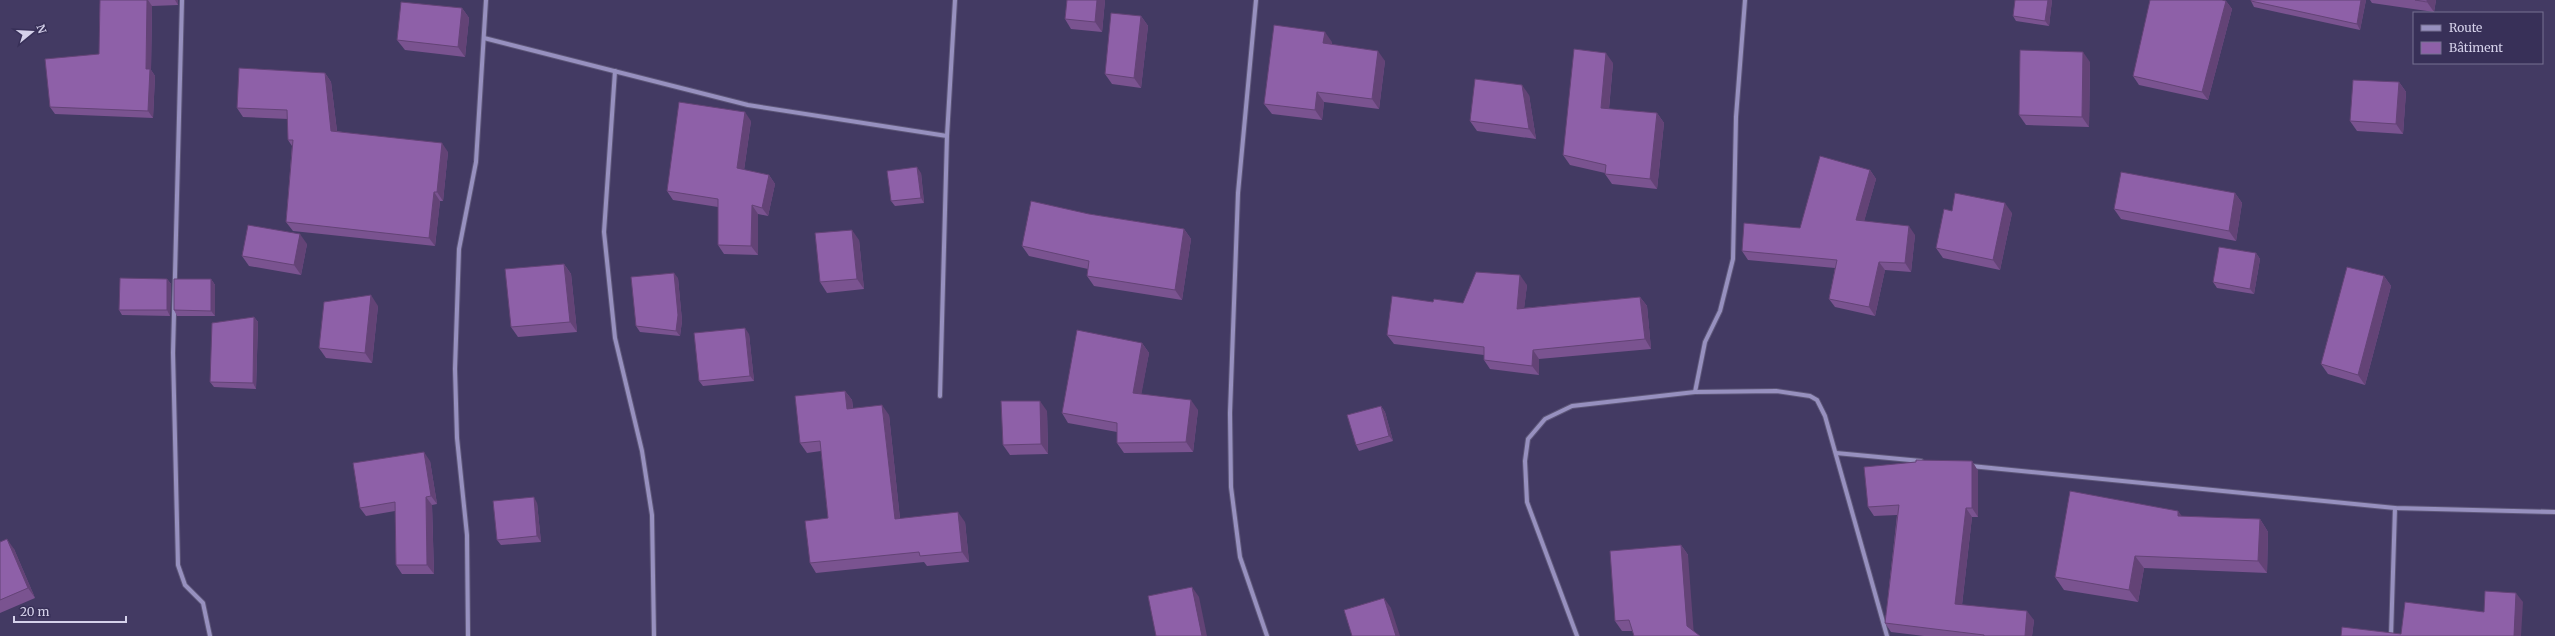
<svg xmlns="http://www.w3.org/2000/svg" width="2555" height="636" font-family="Merriweather,serif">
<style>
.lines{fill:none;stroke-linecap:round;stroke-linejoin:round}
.street-casing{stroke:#5d5678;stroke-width:6}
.street{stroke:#9790bf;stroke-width:4}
.wall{fill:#7a5390}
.shaded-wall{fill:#634376}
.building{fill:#8e60a8;stroke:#634376}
</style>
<rect width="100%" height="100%" fill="#433a63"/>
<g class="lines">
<g class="street-casing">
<g id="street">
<polyline points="182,0 173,353 178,565 185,585 203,603 210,636"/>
<polyline points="1256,0 1238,193 1230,413 1231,487 1240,557 1267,636"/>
<polyline points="484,38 748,105 947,136"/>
<polyline points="615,71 604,232 615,338 642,451 652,515 654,636"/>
<polyline points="1695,392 1705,342 1720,311 1733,259 1736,117 1745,0"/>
<polyline points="940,396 947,136 955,0"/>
<polyline points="1836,453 1921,461"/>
<polyline points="1971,466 2395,508 2555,512"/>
<polyline points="468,636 467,535 457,438 455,369 459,249 476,162 486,0"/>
<polyline points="1577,636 1527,502 1525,461 1528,439 1545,419 1572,406 1695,392 1776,391 1810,396 1817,400 1825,416 1887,636"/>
<polyline points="2391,636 2395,508"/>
</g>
</g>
<use href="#street" class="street"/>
</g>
<g class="wall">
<polygon points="100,0 178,0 178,5 152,6 151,70 155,76 153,118 55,114 50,107 99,54"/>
<polygon points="1067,0 1105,0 1102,32 1071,29 1065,19"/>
<polygon points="2052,0 2049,26 2016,21 2013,16"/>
<polygon points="2366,0 2360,30 2254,7 2251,1"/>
<polygon points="2370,0 2436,0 2434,12 2372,3"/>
<polygon points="2226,1 2232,9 2208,100 2139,85 2133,76"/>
<polygon points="462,8 469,18 465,57 405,50 397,40"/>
<polygon points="1141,16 1148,26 1141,88 1112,84 1105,74"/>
<polygon points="1332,42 1332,44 1385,61 1379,109 1324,102 1322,120 1272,114 1264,104"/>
<polygon points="2090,62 2089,127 2026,125 2019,115"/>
<polygon points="1613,63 1609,109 1657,113 1664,123 1657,189 1612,184 1605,174 1605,173 1570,165 1563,155"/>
<polygon points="325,73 331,82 337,131 448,152 443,201 440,201 435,246 293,231 286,222 292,146 288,140 288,119 243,117 237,108"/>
<polygon points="2399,82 2406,92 2403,134 2357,131 2350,121"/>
<polygon points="1529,95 1536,139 1477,131 1470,121"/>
<polygon points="751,121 744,170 769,175 775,184 768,216 758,214 758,255 724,254 718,245 718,207 673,200 667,191"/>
<polygon points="1870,170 1876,179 1864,221 1915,235 1911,272 1885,270 1875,316 1835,307 1829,299 1835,268 1748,260 1742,251 1800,228"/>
<polygon points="921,173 924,203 895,206 891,201"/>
<polygon points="2235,193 2242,203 2236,241 2121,219 2114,209"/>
<polygon points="1952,211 2012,213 2000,270 1943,258 1936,248"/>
<polygon points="1089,214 1184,229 1191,239 1182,300 1094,286 1087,276 1088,269 1029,256 1022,246"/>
<polygon points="859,240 864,289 827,293 820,282"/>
<polygon points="307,244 301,275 249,266 242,256"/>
<polygon points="2256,253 2260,259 2254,294 2217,288 2213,282"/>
<polygon points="564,264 571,274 577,332 518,337 511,327"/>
<polygon points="2384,276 2391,286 2365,385 2328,374 2321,364"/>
<polygon points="678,278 682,321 680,336 640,332 636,326"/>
<polygon points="167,279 171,284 170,316 122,315 119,310"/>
<polygon points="211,279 215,285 215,316 177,316 174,310"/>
<polygon points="1527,285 1524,308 1640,297 1647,306 1651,349 1539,359 1539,375 1490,369 1484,360 1484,355 1394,344 1387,335 1433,302 1463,303"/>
<polygon points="378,306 372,363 326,358 319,348"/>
<polygon points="254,317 258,322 256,389 214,387 210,382"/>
<polygon points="749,334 754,381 703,386 699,381"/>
<polygon points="1142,343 1149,353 1141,394 1198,410 1193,452 1124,453 1117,443 1117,432 1068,423 1062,413"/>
<polygon points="845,391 852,400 853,408 889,415 900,519 965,522 969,562 927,566 924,562 816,573 810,563 828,518 821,451 807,453 800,443"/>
<polygon points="1381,406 1385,412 1393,441 1359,451 1356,445"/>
<polygon points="1047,411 1048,454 1010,455 1003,445"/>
<polygon points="430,461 437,504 432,505 434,574 402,574 396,565 395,511 366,516 360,508"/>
<polygon points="1972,461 1978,471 1978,517 1972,517 1962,605 2034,620 2032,636 1924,636 1891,632 1885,623 1897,515 1874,516 1868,507"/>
<polygon points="537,503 541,542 501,545 497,540"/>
<polygon points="2178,511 2181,516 2260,519 2268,532 2267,573 2144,568 2138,602 2064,590 2055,577"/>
<polygon points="0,542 14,549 35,598 0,613"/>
<polygon points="1681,545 1688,555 1632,631 1622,631 1615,621"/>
</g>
<g class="shaded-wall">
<polygon points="147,0 148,0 152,6 151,70 155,76 153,118 148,111 146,69"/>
<polygon points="175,0 178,0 178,5"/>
<polygon points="1097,0 1105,0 1102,32 1095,22"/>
<polygon points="2048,0 2052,0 2049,26 2045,21"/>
<polygon points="2361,0 2366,0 2360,30 2357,24"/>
<polygon points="2427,0 2436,0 2434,12 2427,2"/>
<polygon points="2226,1 2232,9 2208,100 2202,92"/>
<polygon points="462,8 469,18 465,57 458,47"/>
<polygon points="1141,16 1148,26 1141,88 1134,78"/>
<polygon points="1325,32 1332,42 1330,53 1323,43"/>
<polygon points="1378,51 1385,61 1379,109 1372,99"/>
<polygon points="2083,52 2090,62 2089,127 2082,117"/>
<polygon points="1606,53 1613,63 1608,118 1601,108"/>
<polygon points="325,73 331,82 338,140 331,131"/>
<polygon points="2399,82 2406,92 2403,134 2396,124"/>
<polygon points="1522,85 1529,95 1536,139 1529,129"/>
<polygon points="1317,92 1324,102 1322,120 1315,110"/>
<polygon points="745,112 751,121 743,177 737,168"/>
<polygon points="1657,113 1664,123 1657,189 1650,179"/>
<polygon points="442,143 448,152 443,201 437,192"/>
<polygon points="917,167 921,173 924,203 921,198"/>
<polygon points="1870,170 1876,179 1862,229 1856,220"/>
<polygon points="769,175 775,184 768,216 762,208"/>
<polygon points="434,192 440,201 435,246 429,238"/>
<polygon points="2235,193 2242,203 2236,241 2229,231"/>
<polygon points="2005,203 2012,213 2000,270 1993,260"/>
<polygon points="752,205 758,214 758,255 751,246"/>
<polygon points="1909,226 1915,235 1911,272 1905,263"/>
<polygon points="1184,229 1191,239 1182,300 1175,290"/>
<polygon points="852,230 859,240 864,289 857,279"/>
<polygon points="300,234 307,244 301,275 294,265"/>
<polygon points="2256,253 2260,259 2254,294 2250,289"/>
<polygon points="1879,262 1885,270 1875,316 1869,307"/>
<polygon points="564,264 571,274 577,332 570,322"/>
<polygon points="674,273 678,278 682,321 680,336 676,331"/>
<polygon points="1520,275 1527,285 1523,318 1517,309"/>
<polygon points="2384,276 2391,286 2365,385 2358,375"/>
<polygon points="167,279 171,284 170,316 167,310"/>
<polygon points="211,279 215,285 215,316 211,311"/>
<polygon points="371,295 378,306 372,363 365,353"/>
<polygon points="1640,297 1647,306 1651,349 1645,339"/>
<polygon points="254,317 258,322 256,389 253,383"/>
<polygon points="745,328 749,334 754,381 750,376"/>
<polygon points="1142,343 1149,353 1140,402 1133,393"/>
<polygon points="1533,350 1539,359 1539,375 1532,366"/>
<polygon points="845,391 852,400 854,419 847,409"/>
<polygon points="1191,400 1198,410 1193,452 1186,442"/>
<polygon points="1040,401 1047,411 1048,454 1041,444"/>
<polygon points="882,405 889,415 901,529 895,519"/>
<polygon points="1381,406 1385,412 1393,441 1389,436"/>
<polygon points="424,452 430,461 437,504 431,496"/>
<polygon points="1972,461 1978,471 1978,517 1972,508"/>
<polygon points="426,497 432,505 434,574 427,565"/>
<polygon points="534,497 537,503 541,542 537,536"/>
<polygon points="1966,508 1972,517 1961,613 1955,604"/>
<polygon points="2178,511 2187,523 2178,516"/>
<polygon points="958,512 965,522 969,562 962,552"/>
<polygon points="2260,519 2268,532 2267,573 2258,561"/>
<polygon points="7,539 14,549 35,598 28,588"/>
<polygon points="1681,545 1688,555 1694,636 1687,626"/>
<polygon points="2135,556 2144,568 2138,602 2129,590"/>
<polygon points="1192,587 1199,597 1207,636 1202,636"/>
<polygon points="2516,593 2523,602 2521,636 2514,636"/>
<polygon points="1384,598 1391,608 1400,636 1396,636"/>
<polygon points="2027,611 2034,620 2032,636 2025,636"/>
</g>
<g class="building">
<polygon points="100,0 147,0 146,69 150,69 148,111 50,107 45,59 99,54"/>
<polygon points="1067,0 1097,0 1095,22 1065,19"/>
<polygon points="2015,0 2048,0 2045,21 2013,16"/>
<polygon points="2150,0 2222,0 2226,1 2202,92 2133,76"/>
<polygon points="2251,0 2361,0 2357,24 2251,1"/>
<polygon points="2415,0 2427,0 2427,2"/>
<polygon points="401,2 462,8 458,47 397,40"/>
<polygon points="1111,13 1141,16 1134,78 1105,74"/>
<polygon points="1274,25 1325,32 1323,43 1378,51 1372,99 1317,92 1315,110 1264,104"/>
<polygon points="1574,49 1606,53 1601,108 1657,113 1650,179 1605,174 1606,165 1563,155"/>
<polygon points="2020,50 2083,52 2082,117 2019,115"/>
<polygon points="239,68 325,73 331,131 442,143 437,192 434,192 429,238 286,222 293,140 288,140 287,110 237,108"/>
<polygon points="1475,79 1522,85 1529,129 1470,121"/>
<polygon points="2353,80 2399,82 2396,124 2350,121"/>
<polygon points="679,102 745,112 737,168 769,175 762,208 752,205 751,246 718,245 718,199 667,191"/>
<polygon points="1820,156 1870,170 1856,220 1909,226 1905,263 1879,262 1869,307 1829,299 1837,260 1742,251 1744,223 1800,228"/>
<polygon points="917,167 921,198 891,201 887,171"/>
<polygon points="2121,172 2235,193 2229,231 2114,209"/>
<polygon points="1955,193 2005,203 1993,260 1936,248 1944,209 1952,211"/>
<polygon points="1031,201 1089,214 1184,229 1175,290 1087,276 1089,261 1022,246"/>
<polygon points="248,225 300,234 294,265 242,256"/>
<polygon points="852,230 857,279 820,282 815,233"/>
<polygon points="2219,247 2256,253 2250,289 2213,282"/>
<polygon points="564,264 570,322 511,327 505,269"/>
<polygon points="2347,267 2384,276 2358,375 2321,364"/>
<polygon points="1476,272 1520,275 1517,309 1640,297 1645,339 1533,350 1532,366 1484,360 1484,347 1387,335 1392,296 1433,302 1434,299 1463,303"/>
<polygon points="674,273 678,315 676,331 636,326 631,277"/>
<polygon points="120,278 167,279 167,310 119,310"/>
<polygon points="174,279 211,279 211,311 174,310"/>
<polygon points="371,295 365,353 319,348 324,302"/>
<polygon points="254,317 253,383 210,382 212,323"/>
<polygon points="745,328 750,376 699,381 694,333"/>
<polygon points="1077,330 1142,343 1133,393 1191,400 1186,442 1117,443 1117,423 1062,413"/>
<polygon points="845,391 847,409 882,405 895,519 958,512 962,552 920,556 919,552 810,563 805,521 828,518 820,441 800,443 795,396"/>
<polygon points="1001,401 1040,401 1041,444 1003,445"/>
<polygon points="1381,406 1389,436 1356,445 1347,415"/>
<polygon points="424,452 431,496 426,497 427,565 396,565 395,502 360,508 353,463"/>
<polygon points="1916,460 1972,461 1972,508 1966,508 1955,604 2027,611 2025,636 1984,636 1984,635 1885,623 1899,505 1868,507 1864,467 1916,462"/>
<polygon points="2070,491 2178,511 2178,516 2260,519 2258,561 2135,556 2129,590 2055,577"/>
<polygon points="534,497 537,536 497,540 493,501"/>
<polygon points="7,539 28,588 0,600 0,542"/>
<polygon points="1681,545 1687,626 1700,636 1634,636 1629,620 1615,621 1610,551"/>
<polygon points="1192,587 1202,636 1156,636 1148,596"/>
<polygon points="2485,591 2516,593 2514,636 2341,636 2342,627 2401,634 2405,602 2484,612"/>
<polygon points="1384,598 1396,636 1352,636 1344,610"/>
</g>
<rect x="2413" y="12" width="130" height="52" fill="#383058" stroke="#777092"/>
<rect x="2421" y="25" width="20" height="6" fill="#9790bf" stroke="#777092"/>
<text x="2449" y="32" font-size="12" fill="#d5d1ea">Route</text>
<rect x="2421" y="42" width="20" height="12" fill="#8e60a8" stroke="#777092"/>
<text x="2449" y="52" font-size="12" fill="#d5d1ea">Bâtiment</text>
<g transform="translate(32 32) rotate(72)" stroke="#383058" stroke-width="3" paint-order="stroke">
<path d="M0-3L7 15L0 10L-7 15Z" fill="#d5d1ea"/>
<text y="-6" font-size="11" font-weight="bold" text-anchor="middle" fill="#d5d1ea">N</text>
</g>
<path d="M14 616v6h112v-6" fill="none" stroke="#d5d1ea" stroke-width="2"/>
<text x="20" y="616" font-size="12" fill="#d5d1ea" stroke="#383058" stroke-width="3" paint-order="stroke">20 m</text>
</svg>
